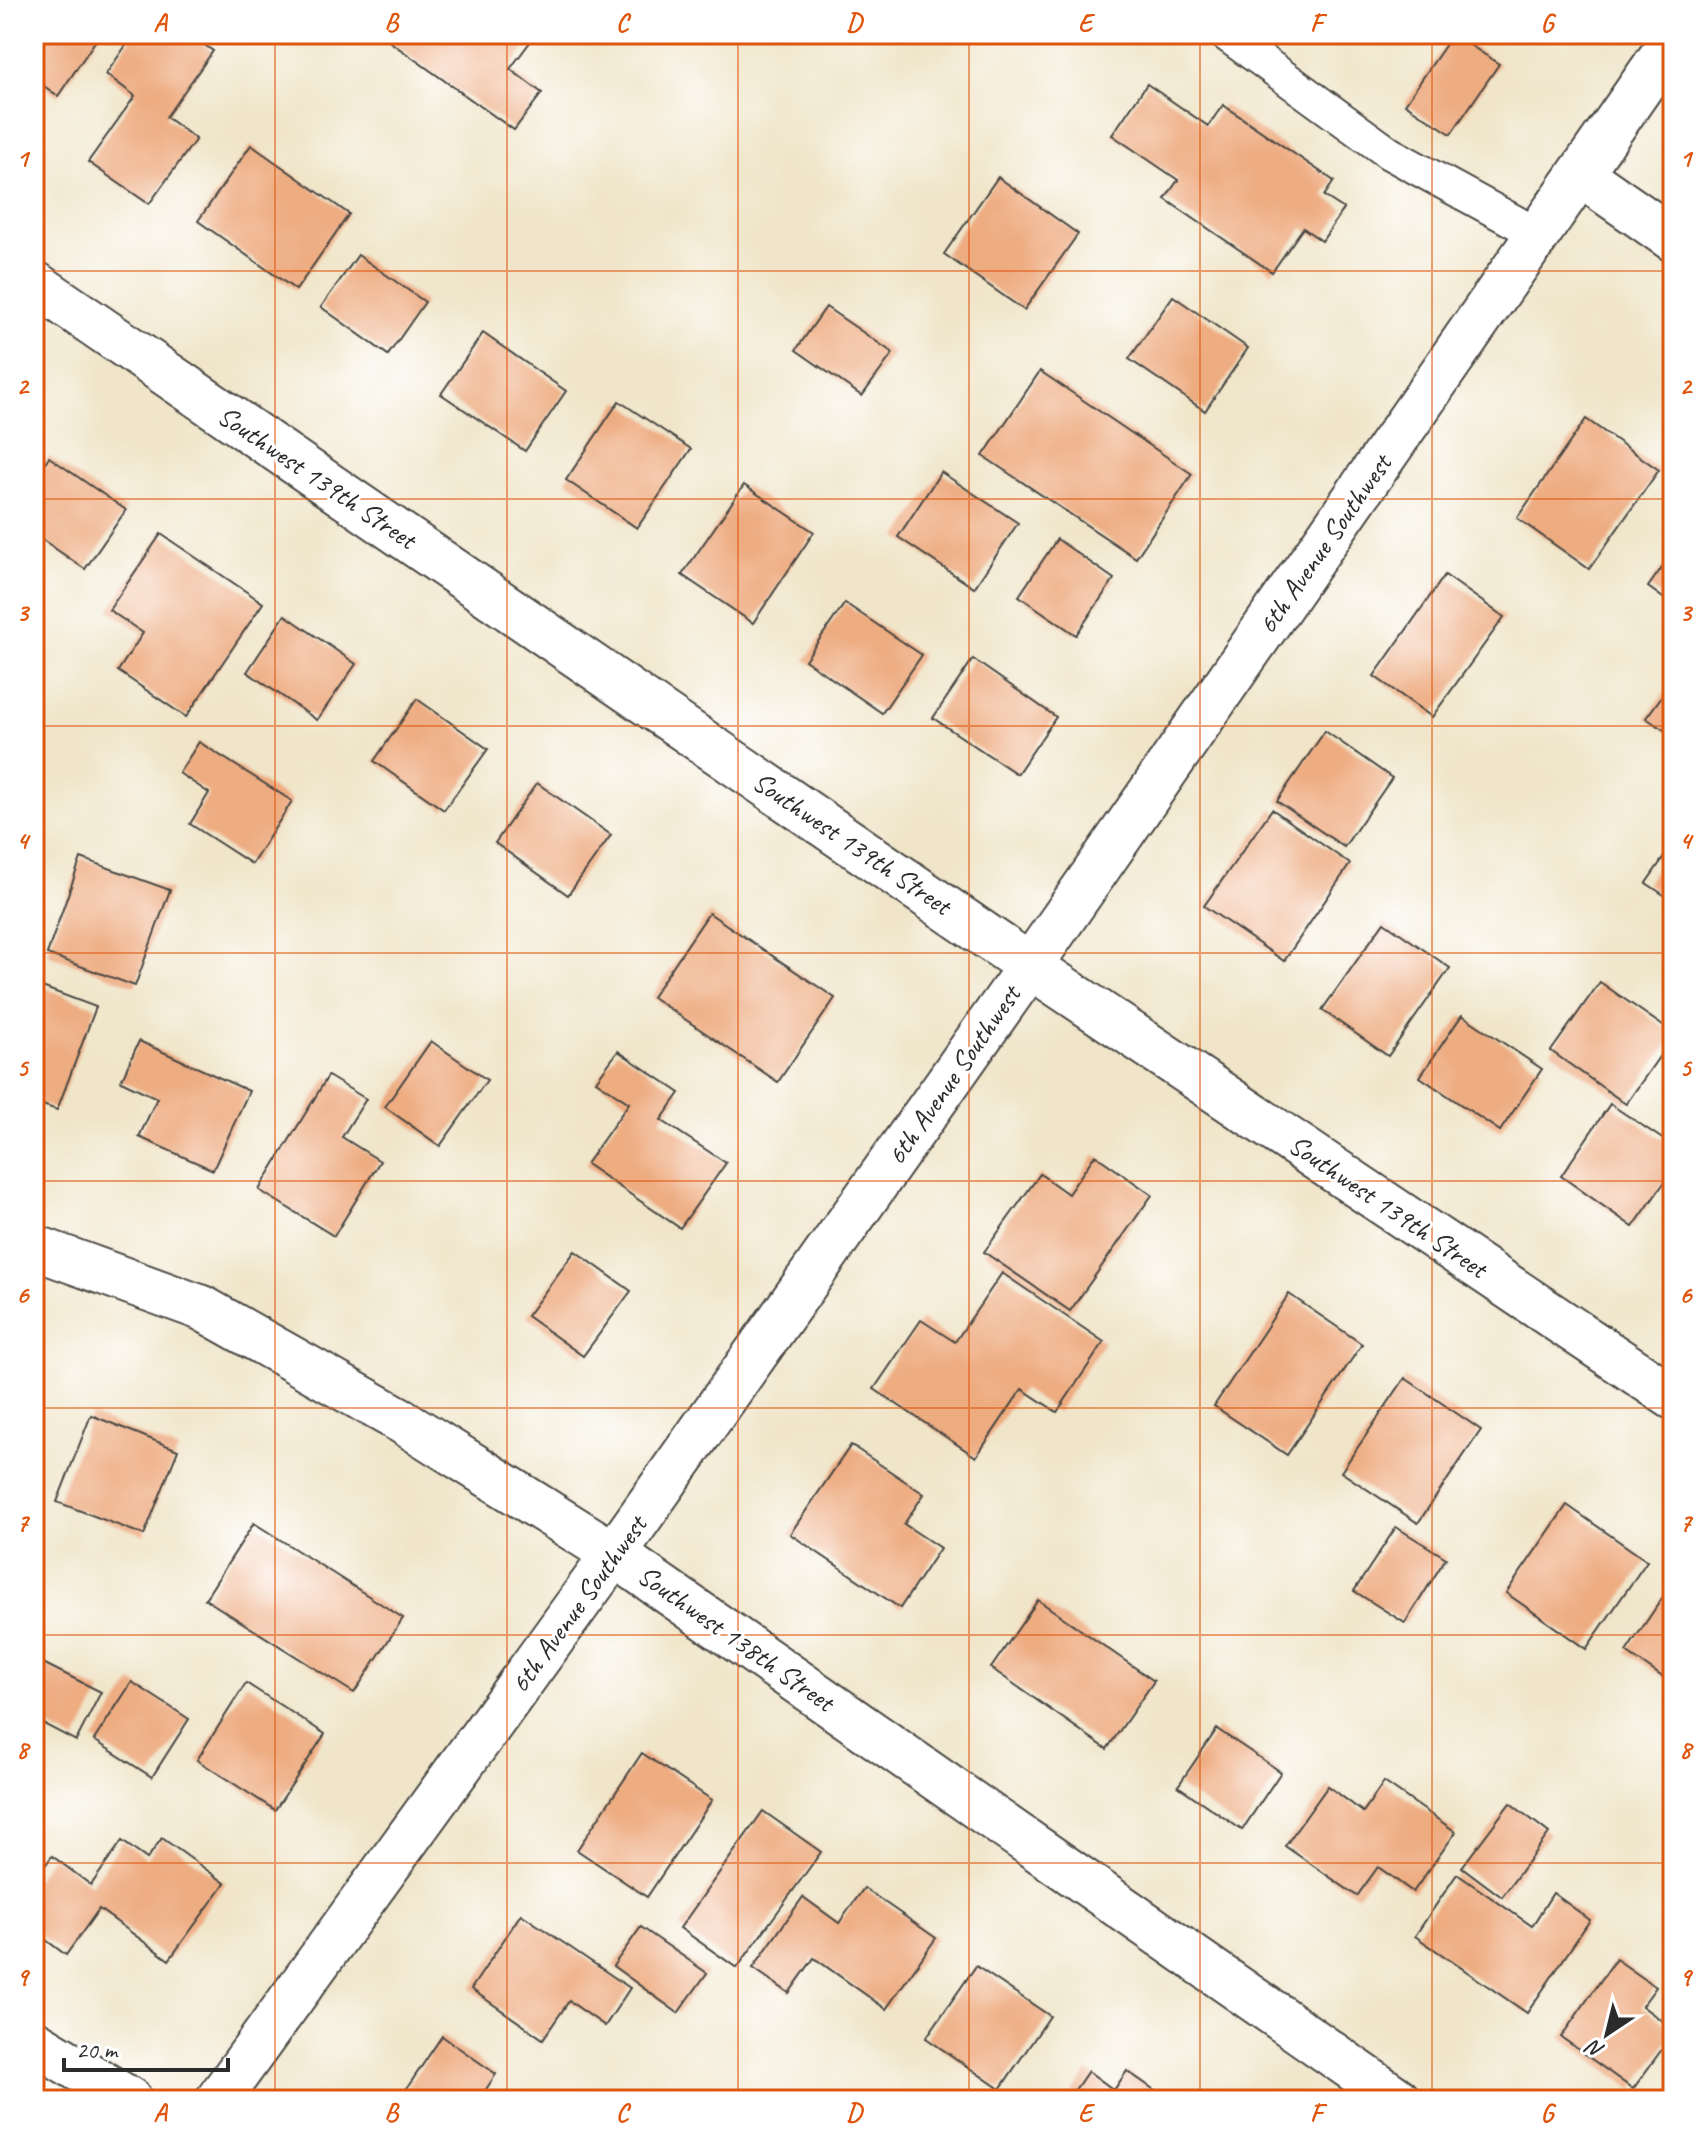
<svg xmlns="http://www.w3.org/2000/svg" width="1707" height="2134" font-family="Caveat,sans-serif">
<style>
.building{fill:#eeac81}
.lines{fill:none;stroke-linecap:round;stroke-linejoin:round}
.service-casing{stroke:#494743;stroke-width:36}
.minor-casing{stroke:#494743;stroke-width:48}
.service{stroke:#fff;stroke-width:32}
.minor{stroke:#fff;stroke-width:44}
.grid{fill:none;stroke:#df570e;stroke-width:2;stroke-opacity:0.55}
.labels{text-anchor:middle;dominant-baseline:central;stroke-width:6;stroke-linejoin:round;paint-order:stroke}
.street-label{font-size:28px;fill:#2b2b2b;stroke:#fff}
.neatline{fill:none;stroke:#df570e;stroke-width:3}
.grid-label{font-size:26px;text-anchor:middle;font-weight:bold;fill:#df570e}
</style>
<rect width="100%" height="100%" fill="#fff"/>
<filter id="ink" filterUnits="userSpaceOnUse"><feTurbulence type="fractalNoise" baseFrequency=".0125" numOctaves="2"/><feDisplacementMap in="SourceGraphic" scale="16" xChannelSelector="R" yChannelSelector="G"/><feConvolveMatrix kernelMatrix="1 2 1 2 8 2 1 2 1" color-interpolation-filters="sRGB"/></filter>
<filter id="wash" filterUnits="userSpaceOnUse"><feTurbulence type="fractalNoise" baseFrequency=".006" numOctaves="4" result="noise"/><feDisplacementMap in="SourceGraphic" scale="32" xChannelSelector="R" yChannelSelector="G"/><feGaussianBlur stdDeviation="1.8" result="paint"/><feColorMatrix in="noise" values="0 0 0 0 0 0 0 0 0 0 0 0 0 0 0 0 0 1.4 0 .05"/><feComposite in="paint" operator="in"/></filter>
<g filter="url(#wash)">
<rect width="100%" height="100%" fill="#f0e5c9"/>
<g id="blocks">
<g class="building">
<polygon points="34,34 100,34 58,96 34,79"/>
<polygon points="134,34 189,34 213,51 166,117 196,139 149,204 88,162 135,96 106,74"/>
<polygon points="379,34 536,34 510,69 542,93 514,130"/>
<polygon points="1453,34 1499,64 1451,134 1405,104"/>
<polygon points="1147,84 1208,126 1223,105 1334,181 1324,196 1344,209 1322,241 1303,228 1272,272 1165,199 1178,180 1112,135"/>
<polygon points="251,145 349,214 296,290 198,221"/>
<polygon points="998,177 1078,234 1024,310 944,254"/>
<polygon points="358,255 425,302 388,355 321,307"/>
<polygon points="1173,296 1248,348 1205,411 1129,359"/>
<polygon points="826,307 893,353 862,396 796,350"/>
<polygon points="483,333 566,391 525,451 441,394"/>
<polygon points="1040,371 1192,474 1136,558 983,456"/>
<polygon points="619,401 691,449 637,528 566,480"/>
<polygon points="1586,419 1659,470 1589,569 1517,518"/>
<polygon points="49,457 126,510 85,569 34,534 34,478"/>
<polygon points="941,472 1018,523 974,588 898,537"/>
<polygon points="744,485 814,532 753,623 682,575"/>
<polygon points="161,534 263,603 186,717 118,671 143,633 109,610"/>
<polygon points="1057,539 1114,579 1076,635 1019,596"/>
<polygon points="1673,552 1673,605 1648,587"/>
<polygon points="1445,575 1504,617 1432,717 1374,676"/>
<polygon points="845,603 922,655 882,713 805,660"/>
<polygon points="285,615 356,664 317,720 247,672"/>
<polygon points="973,659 1056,717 1017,774 933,718"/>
<polygon points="1673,681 1673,736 1646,718"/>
<polygon points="417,699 488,749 444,810 374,761"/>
<polygon points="1325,731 1392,778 1344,847 1277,801"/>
<polygon points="199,742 292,801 252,864 190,824 209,793 179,773"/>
<polygon points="537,783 611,835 568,895 495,843"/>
<polygon points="1272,809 1350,864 1284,961 1204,906"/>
<polygon points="1673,844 1673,901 1646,883"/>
<polygon points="81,858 170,890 135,986 47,954"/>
<polygon points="709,913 835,998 778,1082 652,997"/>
<polygon points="1384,922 1450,968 1388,1056 1322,1010"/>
<polygon points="1600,982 1673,1033 1673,1037 1626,1104 1551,1051"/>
<polygon points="34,984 96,1007 57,1110 34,1102"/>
<polygon points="1462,1015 1542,1069 1500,1131 1420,1077"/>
<polygon points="139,1041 249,1091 213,1170 139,1137 157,1098 121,1081"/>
<polygon points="431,1041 487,1080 440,1146 385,1107"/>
<polygon points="618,1051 680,1093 661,1120 726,1163 680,1228 586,1164 629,1103 596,1081"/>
<polygon points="328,1076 366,1099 342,1137 380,1161 334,1236 259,1190"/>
<polygon points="1610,1104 1673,1146 1673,1170 1633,1227 1561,1176"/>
<polygon points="1095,1155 1152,1195 1070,1311 984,1252 1040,1174 1068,1194"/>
<polygon points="575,1251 631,1291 583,1356 527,1316"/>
<polygon points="1002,1273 1104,1342 1057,1412 1022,1389 976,1457 874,1389 921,1320 955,1342"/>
<polygon points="1289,1294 1362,1344 1287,1455 1214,1406"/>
<polygon points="1405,1378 1481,1430 1418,1523 1341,1472"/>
<polygon points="91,1415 178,1450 144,1535 57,1502"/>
<polygon points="851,1445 924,1494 904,1524 940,1548 900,1608 790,1534"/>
<polygon points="1567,1505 1647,1561 1586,1649 1506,1593"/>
<polygon points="254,1523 403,1618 354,1693 205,1599"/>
<polygon points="1396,1527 1446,1558 1405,1623 1354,1591"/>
<polygon points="1673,1582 1673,1684 1626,1652"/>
<polygon points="1038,1600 1154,1681 1107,1749 991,1668"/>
<polygon points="41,1662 101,1692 76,1741 34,1719 34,1675"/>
<polygon points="132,1682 189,1719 152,1777 94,1740"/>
<polygon points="246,1683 325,1734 275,1810 197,1760"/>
<polygon points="1217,1729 1281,1772 1242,1830 1178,1786"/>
<polygon points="642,1753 712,1800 647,1897 577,1850"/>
<polygon points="1384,1782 1456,1832 1413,1892 1378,1867 1357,1896 1285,1846 1328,1786 1363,1812"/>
<polygon points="1510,1803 1549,1833 1502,1897 1462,1867"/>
<polygon points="763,1811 821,1852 737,1968 680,1928"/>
<polygon points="162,1838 225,1883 169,1960 99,1909 66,1955 34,1931 34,1881 52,1856 91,1885 122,1841 147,1859"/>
<polygon points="1457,1874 1532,1926 1553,1893 1590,1920 1527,2013 1415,1936"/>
<polygon points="864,1888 936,1938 886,2009 814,1958 789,1993 753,1968 803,1897 839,1923"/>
<polygon points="521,1914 630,1988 605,2026 569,2001 543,2039 471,1989"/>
<polygon points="641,1927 707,1973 678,2013 613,1966"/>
<polygon points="1616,1959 1656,1987 1642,2006 1673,2029 1673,2034 1633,2089 1561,2037"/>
<polygon points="976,1966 1050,2016 1000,2089 926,2038"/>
<polygon points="442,2036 496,2074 479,2100 399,2100"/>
<polygon points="1088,2071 1114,2090 1127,2071 1169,2100 1068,2100"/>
</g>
</g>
</g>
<g filter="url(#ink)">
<use href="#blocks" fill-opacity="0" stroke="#494743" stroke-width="2"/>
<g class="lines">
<g class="service-casing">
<polyline id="service" points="1225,34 1389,153 1539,235"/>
</g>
<g class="minor-casing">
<g id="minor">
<polyline points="1580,174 1673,239"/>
<polyline points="34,283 1030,966 1673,1397"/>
<polyline points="34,1247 202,1308 402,1421 614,1554 1398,2100"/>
<polyline points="34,2042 130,2100"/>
<polyline points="218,2100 614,1554 1030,966 1673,40"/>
</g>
</g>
<use href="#service" class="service"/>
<use href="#minor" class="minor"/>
</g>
</g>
<path class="grid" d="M 275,34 L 275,2100M 507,34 L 507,2100M 738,34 L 738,2100M 969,34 L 969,2100M 1200,34 L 1200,2100M 1432,34 L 1432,2100M 34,271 L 1673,271M 34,499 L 1673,499M 34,726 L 1673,726M 34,953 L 1673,953M 34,1181 L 1673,1181M 34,1408 L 1673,1408M 34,1635 L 1673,1635M 34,1863 L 1673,1863"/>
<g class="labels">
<g class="street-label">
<text transform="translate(317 477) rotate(34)">Southwest 139th Street</text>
<text transform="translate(1324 544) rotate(-55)">6th Avenue Southwest</text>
<text transform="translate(852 843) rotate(34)">Southwest 139th Street</text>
<text transform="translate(953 1075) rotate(-55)">6th Avenue Southwest</text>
<text transform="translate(1388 1206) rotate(34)">Southwest 139th Street</text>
<text transform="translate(578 1604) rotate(-54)">6th Avenue Southwest</text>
<text transform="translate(736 1638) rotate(35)">Southwest 138th Street</text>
</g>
</g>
<rect width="1707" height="2134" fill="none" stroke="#fff" stroke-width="88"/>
<g transform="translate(1607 2034) rotate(215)" stroke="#ffffff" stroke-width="6" paint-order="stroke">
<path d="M0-6L14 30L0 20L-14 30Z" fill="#2b2b2b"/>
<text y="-12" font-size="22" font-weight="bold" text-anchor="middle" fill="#2b2b2b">N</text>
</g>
<path d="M64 2058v12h164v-12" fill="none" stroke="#2b2b2b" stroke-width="4"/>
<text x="76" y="2058" font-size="24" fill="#2b2b2b" stroke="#ffffff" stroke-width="6" paint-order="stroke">20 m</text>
<rect x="44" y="44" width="1619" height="2046" class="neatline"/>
<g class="grid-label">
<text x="160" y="31">A</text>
<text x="391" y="31">B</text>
<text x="622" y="31">C</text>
<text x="854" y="31">D</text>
<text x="1085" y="31">E</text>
<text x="1316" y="31">F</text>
<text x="1547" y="31">G</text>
<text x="22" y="167">1</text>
<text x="1685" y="167">1</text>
<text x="22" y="394">2</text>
<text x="1685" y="394">2</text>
<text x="22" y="621">3</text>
<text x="1685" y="621">3</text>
<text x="22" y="849">4</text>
<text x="1685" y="849">4</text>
<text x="22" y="1076">5</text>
<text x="1685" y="1076">5</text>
<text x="22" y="1303">6</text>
<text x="1685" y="1303">6</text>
<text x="22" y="1531">7</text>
<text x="1685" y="1531">7</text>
<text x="22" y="1758">8</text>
<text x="1685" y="1758">8</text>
<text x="22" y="1985">9</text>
<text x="1685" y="1985">9</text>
<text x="160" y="2121">A</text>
<text x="391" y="2121">B</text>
<text x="622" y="2121">C</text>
<text x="854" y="2121">D</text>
<text x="1085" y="2121">E</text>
<text x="1316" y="2121">F</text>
<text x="1547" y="2121">G</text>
</g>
</svg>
